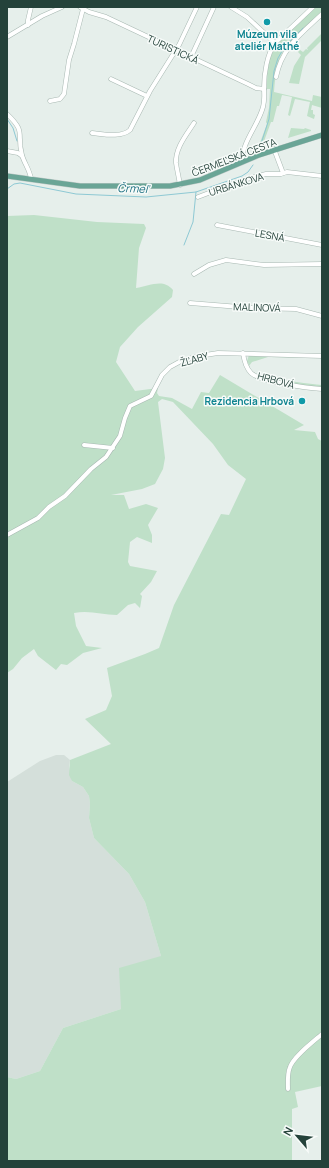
<svg xmlns="http://www.w3.org/2000/svg" width="329" height="1168" font-family="Manrope,sans-serif">
<style>
.built{fill:#d4dfda}
.green{fill:#bfe0c8}
.lines{fill:none;stroke-linecap:round;stroke-linejoin:round}
.stream{stroke:#8ec9d4;stroke-width:1}
.minor-casing{stroke:#a8b8b2;stroke-width:5}
.major-casing{stroke:#c2cac8;stroke-width:6}
.minor{stroke:#fff;stroke-width:4}
.major{stroke:#6aa596;stroke-width:5}
.culture-dot{fill:#0f9aa8;stroke:#f7fbf9;stroke-width:1.5}
.labels{text-anchor:middle;dominant-baseline:central;stroke-width:3;stroke-linejoin:round;paint-order:stroke}
.culture-label{font-size:10px;font-weight:bold;fill:#0d838f;stroke:#f7fbf9}
.street-label{font-size:10px;fill:#24423a;stroke:#f7fbf9}
.water-label{font-size:11px;font-style:italic;fill:#1c6f80;stroke:#f7fbf9}
</style>
<rect width="100%" height="100%" fill="#e6efeb"/>
<polygon class="built" points="56,755 64,755 70,760 69,766 72,781 83,787 89,796 90,804 89,818 94,838 129,874 145,902 161,956 121,1009 63,1028 40,1071 16,1079 7,1077 7,782 40,761"/>
<g class="green">
<path d="M 316,7 L 322,7 L 322,12 C 309,24 289,40 281,55 C 276,67 275,80 274,92 L 312,101 L 313,95 L 322,97 L 322,108 L 312,105 L 311,110 L 313,110 L 313,114 L 315,115 L 314,119 L 307,116 L 310,102 L 295,99 L 290,116 L 288,115 L 292,97 L 282,95 L 279,106 L 277,106 L 273,122 L 271,122 L 263,144 L 264,146 L 258,148 L 267,124 L 266,122 L 269,108 L 270,89 L 267,89 C 267,76 267,61 274,49 C 280,37 305,17 316,7 Z"/>
<polygon points="322,33 322,40 305,57 299,84 289,83 294,66 301,55 298,52 300,50 303,52 306,49 308,50 307,48"/>
<polygon points="291,128 304,129 305,128 311,130 311,131 288,138"/>
<path d="M 34,215 L 97,222 L 144,224 L 146,228 L 139,248 L 136,288 C 150,286 163,278 173,290 L 172,297 L 138,327 L 120,347 L 116,362 L 135,391 L 158,388 L 157,393 L 159,396 L 172,398 L 192,409 L 201,392 L 209,393 L 220,375 L 304,425 L 294,430 L 315,432 L 318,439 L 322,441 L 322,1086 L 295,1092 L 298,1107 L 292,1109 L 292,1161 L 7,1161 L 7,1077 L 16,1079 L 40,1071 L 63,1028 L 121,1009 L 119,968 L 161,956 L 145,902 L 129,874 L 94,838 L 89,818 L 90,804 L 89,796 L 83,787 L 72,781 L 69,775 L 70,760 L 111,744 L 85,719 L 106,710 L 112,696 L 107,668 L 145,654 L 159,648 L 174,605 L 221,514 L 229,515 L 246,479 L 228,465 L 213,444 L 173,402 L 162,399 L 158,402 L 165,458 L 163,469 L 155,484 L 142,489 L 111,495 L 124,495 L 129,509 L 146,504 L 158,508 L 148,525 L 152,535 L 152,543 L 137,537 L 130,542 L 128,562 L 130,566 L 157,571 L 151,582 L 140,594 L 142,596 L 140,608 L 135,603 L 128,605 L 117,615 C 102,615 90,610 74,613 L 76,626 L 86,646 L 102,648 L 83,653 L 67,665 L 61,664 L 56,670 L 38,656 L 34,649 L 22,658 L 13,669 L 7,673 L 7,216 Z"/>
<path d="M 249,355 L 321,358 L 268,357 L 252,362 L 249,366 C 251,368 251,370 253,372 C 260,378 311,384 322,385 L 322,388 L 295,385 L 284,381 L 261,377 L 253,373 L 247,361 Z"/>
</g>
<g class="lines">
<g class="stream">
<polyline points="7,119 13,128 17,141"/>
<polyline points="260,147 269,119 274,71 278,58 285,46 303,28"/>
<polyline points="7,189 14,184 20,183 76,194 146,197 196,192 242,176 248,172 253,165"/>
<polyline points="184,245 193,222 196,192"/>
</g>
<g class="minor-casing">
<g id="minor">
<polyline points="80,7 89,12 106,17 248,84 256,88 264,89"/>
<polyline points="231,7 247,17 275,43"/>
<polyline points="28,25 28,20 31,7"/>
<polyline points="7,37 42,16 62,7"/>
<polyline points="191,57 214,7"/>
<path d="M 276,77 C 282,47 301,34 322,14"/>
<polyline points="111,79 147,96"/>
<polyline points="50,101 60,99 64,94 69,60 74,44 83,9"/>
<path d="M 7,114 C 27,133 16,133 22,155 C 24,163 30,170 31,179"/>
<path d="M 92,133 C 103,134 121,138 130,130 L 150,91 L 179,45 L 197,7"/>
<polyline points="274,149 283,173"/>
<polyline points="7,151 18,153 22,156"/>
<path d="M 242,162 C 242,141 258,126 263,107 C 265,100 264,94 264,88 C 264,74 267,54 275,43 L 313,7"/>
<path d="M 180,185 C 179,178 177,170 176,163 C 175,148 187,134 194,123"/>
<polyline points="198,197 243,180 266,174 281,174 287,172 322,176"/>
<polyline points="217,225 322,245"/>
<polyline points="194,274 209,265 226,260 264,265 322,264"/>
<polyline points="190,303 252,308 296,309 322,316"/>
<path d="M 243,353 C 244,360 246,368 251,373 C 261,382 308,388 322,389"/>
<polyline points="84,445 113,448"/>
<polyline points="7,535 38,518 49,507 65,496 91,469 106,457 120,436 125,418 130,406 151,396 162,375 170,367 181,361 199,356 218,353 322,356"/>
<path d="M 288,1089 C 288,1082 287,1074 290,1067 C 294,1056 313,1042 322,1034"/>
</g>
</g>
<g class="major-casing">
<polyline id="major" points="7,176 80,186 170,186 200,180 259,155 322,135"/>
</g>
<use href="#minor" class="minor"/>
<use href="#major" class="major"/>
</g>
<g class="culture-dot">
<circle cx="267" cy="22" r="4"/>
<circle cx="302" cy="401" r="4"/>
</g>
<g class="labels">
<g class="culture-label">
<text x="267" y="34">Múzeum vila<tspan x="267" dy="12">ateliér Mathé</tspan></text>
<text x="294" y="401" text-anchor="end">Rezidencia Hrbová</text>
</g>
<g class="street-label">
<text transform="translate(173 49) rotate(25)">TURISTICKÁ</text>
<text transform="translate(234 157) rotate(-21)">ČERMEĽSKÁ CESTA</text>
<text transform="translate(236 184) rotate(-17)">URBÁNKOVA</text>
<text transform="translate(270 235) rotate(10)">LESNÁ</text>
<text transform="translate(257 307) rotate(2)">MALINOVÁ</text>
<text transform="translate(194 359) rotate(-16)">ŽĽABY</text>
<text transform="translate(276 380) rotate(15)">HRBOVÁ</text>
</g>
<g class="water-label">
<text transform="translate(133 188) rotate(2)">Črmeľ</text>
</g>
</g>
<rect width="329" height="1168" fill="none" stroke="#24423a" stroke-width="16"/>
<g transform="translate(297 1136) rotate(298)" stroke="#f7fbf9" stroke-width="3" paint-order="stroke">
<path d="M0-3L7 15L0 10L-7 15Z" fill="#24423a"/>
<text y="-6" font-size="11" font-weight="bold" text-anchor="middle" fill="#24423a">N</text>
</g>
</svg>
